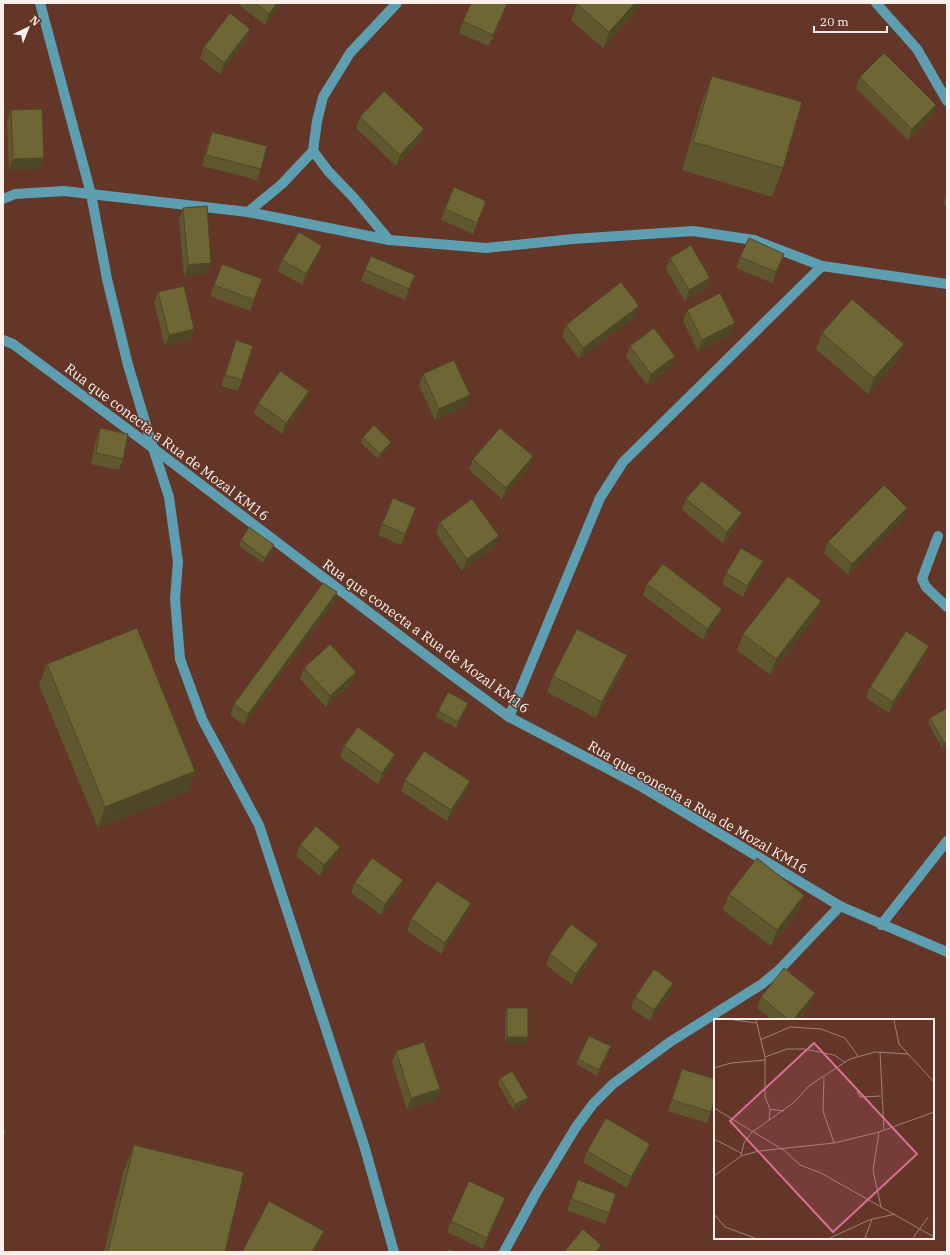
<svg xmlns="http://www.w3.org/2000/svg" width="950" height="1255" font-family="'IBM Plex Serif',serif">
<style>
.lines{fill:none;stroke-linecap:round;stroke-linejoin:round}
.minor{stroke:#5e9eb1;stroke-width:10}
.wall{fill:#5f582e}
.shaded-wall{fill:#4e4726}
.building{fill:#6f6636;stroke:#4e4726}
.labels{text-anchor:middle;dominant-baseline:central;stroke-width:3;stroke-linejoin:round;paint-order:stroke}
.street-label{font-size:14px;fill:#fcf0ed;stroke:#633628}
.inset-road{fill:none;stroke:#a08077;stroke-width:1}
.view{fill:#d96e95;fill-opacity:0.15;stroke:#d96e95;stroke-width:2}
.inset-edge{fill:none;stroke:#fcf0ed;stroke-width:2}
</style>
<rect width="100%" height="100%" fill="#633628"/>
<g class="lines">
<g class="minor">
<polyline points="40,3 91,194 107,279 128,365 153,448 169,497 178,562 175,599 180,659 202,719 259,825 364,1145 394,1252"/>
<polyline points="876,3 917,49 947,101"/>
<polyline points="313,151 329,172 354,198 389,240"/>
<polyline points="3,199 15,194 64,191 248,212 389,240 486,248 573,239 693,231 754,240 822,266 947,284"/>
<polyline points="248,212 282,184 313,151 317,121 323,97 350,53 397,3"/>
<polyline points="3,340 13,344 153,448 449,673 509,717 637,784 840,906 947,952"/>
<polyline points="938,536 922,579 926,587 947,607"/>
<polyline points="509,717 600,498 623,462 822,266"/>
<polyline points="881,925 947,841"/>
<polyline points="504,1252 536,1193 576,1127 593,1104 613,1084 670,1042 762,984 780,969 840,906"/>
</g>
</g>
<g class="wall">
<polygon points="239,3 281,3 265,25 239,5"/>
<polygon points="643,3 603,48 571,20 577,4"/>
<polygon points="507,4 503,15 489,46 459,33 463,21"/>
<polygon points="250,29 246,40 220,74 200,58 204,47"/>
<polygon points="712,76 783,168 772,197 682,170 701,105"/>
<polygon points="860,77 936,105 932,116 908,140 856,88"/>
<polygon points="11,110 40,169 9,170 7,121"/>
<polygon points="360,117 420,140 396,166 356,128"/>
<polygon points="212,132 261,169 257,180 202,166 208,143"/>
<polygon points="947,193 947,206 943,204"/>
<polygon points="183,208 211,263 207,274 184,276 179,219"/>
<polygon points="445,209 482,212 473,234 441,220"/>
<polygon points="318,257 302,285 278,271 282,260"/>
<polygon points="740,257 780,265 772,283 736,268"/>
<polygon points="670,258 710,278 706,289 685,301 666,269"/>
<polygon points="365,270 415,275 405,300 361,281"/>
<polygon points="262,279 250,311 210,296 214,285"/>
<polygon points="158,292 194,329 190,340 165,346 154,303"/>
<polygon points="639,306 635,317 579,359 562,336 566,325"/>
<polygon points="687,310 731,334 698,351 683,321"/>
<polygon points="822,333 898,360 868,394 816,349"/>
<polygon points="236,340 242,380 238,391 221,386"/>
<polygon points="630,346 675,356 671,367 647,385 626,357"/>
<polygon points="423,374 466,406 435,420 419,385"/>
<polygon points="309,391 305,402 282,434 254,414 258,403"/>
<polygon points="100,428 123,459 119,470 91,464 96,439"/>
<polygon points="363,437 391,442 389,447 378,459 361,443"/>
<polygon points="533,456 529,467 502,499 469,470 473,459"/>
<polygon points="686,499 738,524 723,543 682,510"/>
<polygon points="412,519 401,545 378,535 382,524"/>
<polygon points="903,519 848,575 824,553 828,542"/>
<polygon points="440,522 495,547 462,571 436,533"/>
<polygon points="241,540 272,551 263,563 239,546"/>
<polygon points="763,561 759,572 743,597 722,584 726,573"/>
<polygon points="647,584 722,609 718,620 703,640 643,595"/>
<polygon points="337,592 333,603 244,725 230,715 234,704"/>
<polygon points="815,617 770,675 737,650 743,634"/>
<polygon points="929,646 925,657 889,713 866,698 870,687"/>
<polygon points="627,655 621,671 596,718 547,692 553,676"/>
<polygon points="47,664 195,771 188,792 98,828 39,685"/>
<polygon points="304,668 356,672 352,683 326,707 300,679"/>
<polygon points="947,708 947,746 942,748 928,723 930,718"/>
<polygon points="466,709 456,728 436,717 438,711"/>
<polygon points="344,746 395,754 391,765 378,784 340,757"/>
<polygon points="405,780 466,792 447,821 401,791"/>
<polygon points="300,845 336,858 320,876 296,856"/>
<polygon points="403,880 399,891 381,915 351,893 355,882"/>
<polygon points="729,894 804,895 798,911 771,946 723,910"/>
<polygon points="467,915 441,954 407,931 411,919"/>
<polygon points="550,954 594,955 572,985 546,965"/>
<polygon points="673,983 669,994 650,1021 631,1008 635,997"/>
<polygon points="815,993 811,1004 798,1020 772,1020 757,1008 761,997"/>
<polygon points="507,1008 526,1043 505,1043 505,1013"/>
<polygon points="396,1051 436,1100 407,1110 392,1062"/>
<polygon points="609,1052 597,1076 576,1064 578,1059"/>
<polygon points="682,1069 711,1112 707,1123 668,1111 678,1080"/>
<polygon points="500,1078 526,1103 513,1110 498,1084"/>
<polygon points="650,1144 646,1156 627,1188 583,1162 587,1151"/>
<polygon points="134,1145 225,1252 104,1252 123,1173"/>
<polygon points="578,1180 616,1194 605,1224 567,1210"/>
<polygon points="505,1198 501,1209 483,1249 447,1232 451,1221"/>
</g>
<g class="shaded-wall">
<polygon points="277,3 281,3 265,25 269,14"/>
<polygon points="635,3 643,3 603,48 609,32"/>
<polygon points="507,4 503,15 489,46 493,35"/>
<polygon points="250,29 246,40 220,74 224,63"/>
<polygon points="936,105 932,116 908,140 912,129"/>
<polygon points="424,129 420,140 396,166 400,155"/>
<polygon points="44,158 40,169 9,170 13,159"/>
<polygon points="486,201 482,212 473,234 477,223"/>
<polygon points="322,246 318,257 302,285 306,274"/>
<polygon points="784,254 780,265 772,283 776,272"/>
<polygon points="211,263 207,274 184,276 188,265"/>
<polygon points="415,275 411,286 405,300 409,289"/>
<polygon points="710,278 706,289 685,301 689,290"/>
<polygon points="639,306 635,317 579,359 583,348"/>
<polygon points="735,323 731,334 698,351 702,340"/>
<polygon points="194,329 190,340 165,346 169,335"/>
<polygon points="904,344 898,360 868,394 874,378"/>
<polygon points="675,356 671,367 647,385 651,374"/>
<polygon points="309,391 305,402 282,434 286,423"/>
<polygon points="470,395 466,406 435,420 439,409"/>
<polygon points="391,442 389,447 378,459 380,454"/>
<polygon points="533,456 529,467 502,499 506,488"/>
<polygon points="907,508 903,519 848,575 852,564"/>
<polygon points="742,513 738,524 723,543 727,532"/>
<polygon points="499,536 495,547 462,571 467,559"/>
<polygon points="274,545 272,551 263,563 265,558"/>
<polygon points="763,561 759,572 743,597 747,586"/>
<polygon points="337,592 333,603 244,725 248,714"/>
<polygon points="821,601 815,617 770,675 776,659"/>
<polygon points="722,609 718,620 703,640 707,629"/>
<polygon points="929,646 925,657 889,713 893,702"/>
<polygon points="627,655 621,671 596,718 602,702"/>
<polygon points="356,672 352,683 326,707 330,696"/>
<polygon points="468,703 466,709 456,728 458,722"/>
<polygon points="947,741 947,746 942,748 944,743"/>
<polygon points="395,754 391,765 378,784 382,773"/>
<polygon points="195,771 188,792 98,828 105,807"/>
<polygon points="470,781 466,792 447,821 451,810"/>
<polygon points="340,847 336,858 320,876 324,865"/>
<polygon points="403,880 399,891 381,915 385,904"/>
<polygon points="804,895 798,911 771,946 777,930"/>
<polygon points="471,903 467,915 441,954 445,943"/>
<polygon points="598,944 594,955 572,985 576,974"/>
<polygon points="673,983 669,994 650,1021 654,1010"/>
<polygon points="815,993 811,1004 798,1020 793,1020"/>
<polygon points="507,1037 528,1037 526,1043 505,1043"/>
<polygon points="611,1046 609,1052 597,1076 599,1070"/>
<polygon points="440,1089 436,1100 407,1110 411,1098"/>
<polygon points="528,1098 526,1103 513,1110 515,1104"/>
<polygon points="650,1144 646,1156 627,1188 631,1177"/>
<polygon points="505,1198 501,1209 483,1249 487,1238"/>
<polygon points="324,1231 318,1247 315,1252 312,1252"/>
<polygon points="601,1245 599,1252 596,1252"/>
</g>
<g class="building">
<polygon points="255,3 277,3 269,14"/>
<polygon points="471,3 504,3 507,4 493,35 463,21"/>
<polygon points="578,3 635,3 609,32 577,4"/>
<polygon points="230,13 250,29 224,63 204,47"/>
<polygon points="884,53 936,105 912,129 860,77"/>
<polygon points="712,76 802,102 783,168 693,142"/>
<polygon points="384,91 424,129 400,155 360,117"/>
<polygon points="42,109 44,158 13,159 11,110"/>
<polygon points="212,132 267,146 261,169 206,155"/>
<polygon points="454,187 486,201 477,223 445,209"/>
<polygon points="207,206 211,263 188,265 183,208"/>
<polygon points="299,232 322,246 306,274 282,260"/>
<polygon points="749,238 784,254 776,272 740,257"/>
<polygon points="691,245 710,278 689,290 670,258"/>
<polygon points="371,256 415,275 409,289 365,270"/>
<polygon points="222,264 262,279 254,300 214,285"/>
<polygon points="621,282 639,306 583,348 566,325"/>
<polygon points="184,286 194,329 169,335 158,292"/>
<polygon points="720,293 735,323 702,340 687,310"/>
<polygon points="852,299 904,344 874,378 822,333"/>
<polygon points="654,328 675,356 651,374 630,346"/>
<polygon points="236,340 253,346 242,380 225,375"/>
<polygon points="454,360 470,395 439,409 423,374"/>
<polygon points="280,371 309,391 286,423 258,403"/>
<polygon points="374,425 391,442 380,454 363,437"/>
<polygon points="100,428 128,434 123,459 96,453"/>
<polygon points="500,428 533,456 506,488 473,459"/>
<polygon points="702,481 742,513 727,532 686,499"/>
<polygon points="884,485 907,508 852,564 828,542"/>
<polygon points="393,498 416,508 405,534 382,524"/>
<polygon points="472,499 499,536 467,559 440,522"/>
<polygon points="249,527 274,545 265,558 241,540"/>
<polygon points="741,548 763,561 747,586 726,573"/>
<polygon points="663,564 722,609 707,629 647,584"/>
<polygon points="788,576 821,601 776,659 743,634"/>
<polygon points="323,583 337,592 248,714 234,704"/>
<polygon points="137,628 195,771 105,807 47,664"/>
<polygon points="577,629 627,655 602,702 553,676"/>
<polygon points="906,631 929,646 893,702 870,687"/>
<polygon points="330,644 356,672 330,696 304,668"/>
<polygon points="448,692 468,703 458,722 438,711"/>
<polygon points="947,708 947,741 944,743 930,718"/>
<polygon points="358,727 395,754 382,773 344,746"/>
<polygon points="424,751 470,781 451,810 405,780"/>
<polygon points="316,826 340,847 324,865 300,845"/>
<polygon points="372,858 403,880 385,904 355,882"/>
<polygon points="757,858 804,895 777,930 729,894"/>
<polygon points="437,881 471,903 445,943 411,919"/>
<polygon points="571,924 598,944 576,974 550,954"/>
<polygon points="784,968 815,993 793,1020 789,1020 761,997"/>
<polygon points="654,969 673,983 654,1010 635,997"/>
<rect x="507" y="1008" width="21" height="29"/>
<polygon points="589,1036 611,1046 599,1070 578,1059"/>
<polygon points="424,1042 440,1089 411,1098 396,1051"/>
<polygon points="682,1069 715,1079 715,1098 711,1112 672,1100"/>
<polygon points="512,1071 528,1098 515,1104 500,1078"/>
<polygon points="606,1118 650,1144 631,1177 587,1151"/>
<polygon points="3,1129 6,1131 3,1136"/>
<polygon points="134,1145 244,1172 225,1252 108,1252"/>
<polygon points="578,1180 616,1194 609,1213 571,1199"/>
<polygon points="469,1181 505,1198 487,1238 451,1221"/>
<polygon points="269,1201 324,1231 312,1252 242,1252"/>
<polygon points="583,1229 601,1245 596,1252 564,1252"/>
<polygon points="450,1249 452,1252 446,1252"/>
</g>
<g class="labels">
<g class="street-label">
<text transform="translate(167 442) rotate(37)">Rua que conecta a Rua de Mozal KM16</text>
<text transform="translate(426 636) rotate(36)">Rua que conecta a Rua de Mozal KM16</text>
<text transform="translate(698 807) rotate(30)">Rua que conecta a Rua de Mozal KM16</text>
</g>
</g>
<g transform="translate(714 1019)">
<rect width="220" height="220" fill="#633628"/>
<path class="inset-road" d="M 20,1 L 42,4M 42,1 L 51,38 L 51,78 L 56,90 L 55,101M 180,1 L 185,25 L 220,63M 46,21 L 76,8 L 107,10 L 131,19 L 144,37M 166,33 L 170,111M 51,38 L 73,30 L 90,30 L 120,36 L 131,43M 0,49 L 17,44 L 51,41M 110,58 L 109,92 L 120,124M 143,72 L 146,78 L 167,77M 0,89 L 71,132 L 86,146 L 107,154 L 220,218M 56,90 L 70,92M 165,113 L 159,151 L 167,188M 0,120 L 27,134M 27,137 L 30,124 L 37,114 L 79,84 L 96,66 L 136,40 L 161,33 L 195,35M 0,157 L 27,137 L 45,132 L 120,124 L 165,113 L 220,93M 0,195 L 11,208 L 41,219M 116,219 L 155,201 L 181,195M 151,219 L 158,200M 199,219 L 214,198"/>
<path class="view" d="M 100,24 L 203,135 L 119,213 L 16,102 Z"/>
<rect width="220" height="220" class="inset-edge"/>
</g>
<rect width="950" height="1255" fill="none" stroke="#fcf0ed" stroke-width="8"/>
<g transform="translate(28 28) rotate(43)" stroke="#633628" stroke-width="3" paint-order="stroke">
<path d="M0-3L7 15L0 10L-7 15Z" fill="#fcf0ed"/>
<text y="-6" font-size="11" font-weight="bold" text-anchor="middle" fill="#fcf0ed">N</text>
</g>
<path d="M814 26v6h73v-6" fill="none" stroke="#fcf0ed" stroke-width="2"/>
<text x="820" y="26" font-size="12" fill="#fcf0ed" stroke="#633628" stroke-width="3" paint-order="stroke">20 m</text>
</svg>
